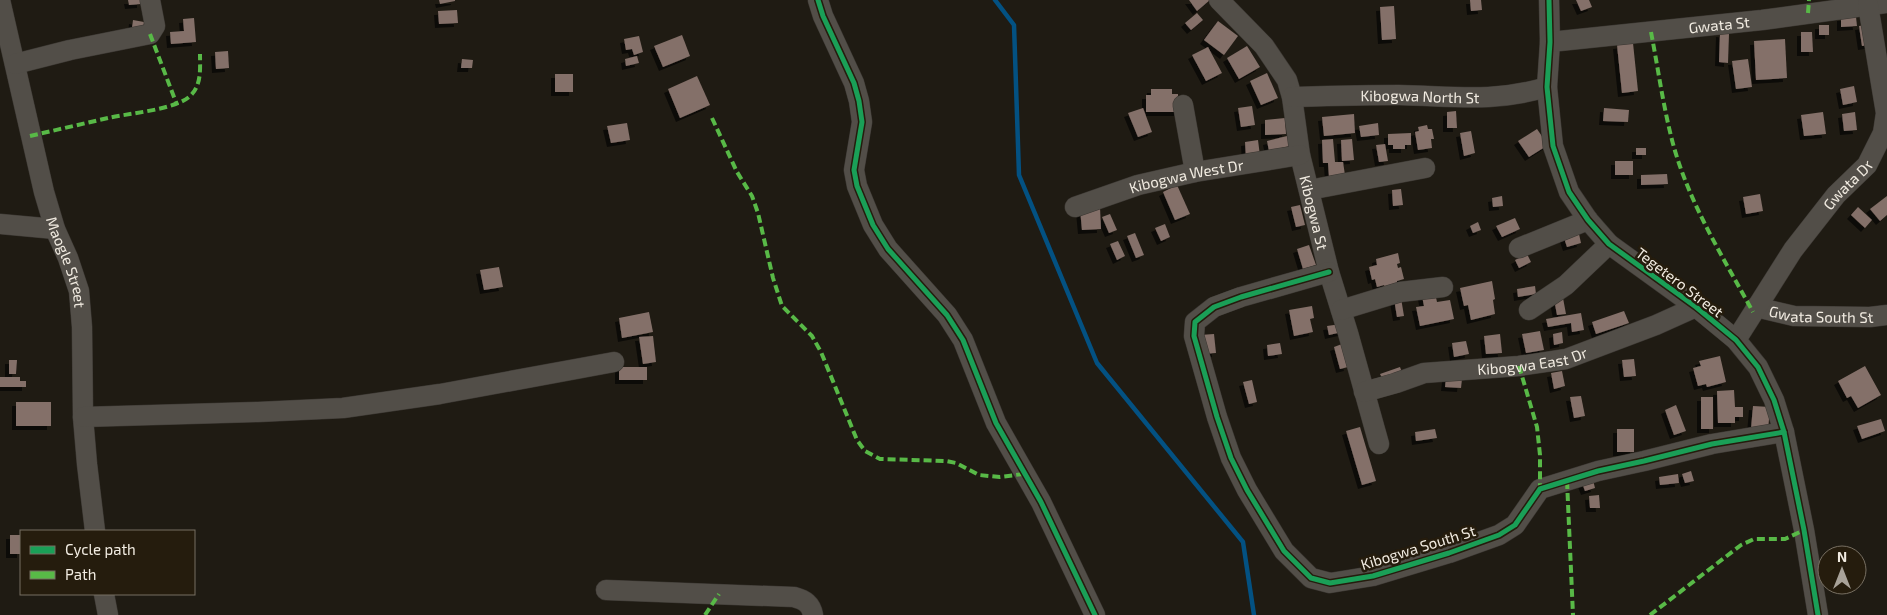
<svg xmlns="http://www.w3.org/2000/svg" width="1887" height="615" font-family="'Exo 2',sans-serif">
<style>
.lines{fill:none;stroke-linecap:round;stroke-linejoin:round}
.stream{stroke:#035182;stroke-width:4.5}
.building{fill:#847069;filter:url(#shadow)}
.minor-casing{stroke:#3b3732;stroke-width:21}
.minor{stroke:#524e48;stroke-width:20}
.quiet{stroke:#58b947;stroke-width:4;stroke-dasharray:8 4;stroke-linecap:butt}
.cycleway-casing{stroke:#251c0d;stroke-width:8}
.cycleway{stroke:#1a9f57;stroke-width:5}
.labels{text-anchor:middle;dominant-baseline:central;stroke-width:5;stroke-linejoin:round;paint-order:stroke}
.street-label{font-size:15px;fill:#f1ebe1;stroke:#251c0d}
</style>
<defs>
<filter id="shadow"><feDropShadow dx="-4" dy="4" stdDeviation="0" flood-color="#0009"/></filter>
</defs>
<rect width="100%" height="100%" fill="#1f1b13"/>
<g class="lines">
<polyline class="stream" points="995,0 1014,25 1019,175 1097,363 1243,542 1254,615"/>
</g>
<g class="building">
<polygon points="128,0 141,0 141,4 129,5"/>
<polygon points="439,0 455,0 455,1 440,4"/>
<polygon points="1189,0 1210,0 1197,11"/>
<polygon points="1470,0 1481,0 1482,10 1471,11"/>
<polygon points="1576,0 1589,0 1592,7 1581,11"/>
<polygon points="1394,6 1396,39 1382,40 1380,7"/>
<polygon points="457,10 458,23 439,24 438,11"/>
<polygon points="1197,13 1203,20 1191,30 1185,23"/>
<polygon points="1841,17 1856,17 1857,26 1841,27"/>
<polygon points="194,18 196,42 171,44 170,32 184,31 183,19"/>
<polygon points="133,20 144,22 143,30 132,28"/>
<polygon points="1218,21 1238,36 1224,55 1204,40"/>
<rect x="1819" y="25" width="10" height="10"/>
<polygon points="1866,25 1869,45 1862,46 1859,26"/>
<polygon points="1801,32 1812,32 1813,52 1801,52"/>
<polygon points="1720,33 1729,34 1728,63 1719,62"/>
<polygon points="682,35 690,56 663,67 654,46"/>
<polygon points="639,36 643,52 634,55 632,49 626,50 624,39"/>
<polygon points="1785,39 1787,78 1756,80 1754,41"/>
<polygon points="1633,43 1638,91 1622,93 1617,45"/>
<polygon points="1247,46 1260,67 1239,79 1227,58"/>
<polygon points="1208,47 1222,73 1206,81 1192,55"/>
<polygon points="228,51 229,68 216,69 215,52"/>
<polygon points="637,56 639,63 626,66 625,59"/>
<polygon points="462,59 473,60 472,68 461,68"/>
<polygon points="1748,59 1752,87 1736,89 1732,61"/>
<polygon points="1267,73 1278,98 1261,105 1250,81"/>
<rect x="555" y="74" width="18" height="18"/>
<polygon points="697,76 710,105 680,118 668,89"/>
<polygon points="1854,86 1857,102 1843,105 1840,89"/>
<polygon points="1151,89 1172,89 1172,94 1178,94 1178,112 1146,112 1146,95 1151,95"/>
<polygon points="1252,106 1255,125 1241,127 1238,108"/>
<polygon points="1143,108 1152,132 1138,137 1128,113"/>
<polygon points="1604,108 1629,110 1628,122 1603,121"/>
<polygon points="1456,111 1457,128 1447,128 1447,112"/>
<polygon points="1823,112 1826,134 1804,136 1801,115"/>
<polygon points="1855,112 1857,130 1844,131 1842,114"/>
<polygon points="1354,114 1355,133 1324,136 1322,117"/>
<polygon points="1285,118 1286,134 1265,135 1265,120"/>
<polygon points="627,123 630,140 611,143 607,126"/>
<polygon points="1378,123 1379,135 1361,137 1359,126"/>
<polygon points="1427,125 1428,129 1432,129 1434,139 1431,139 1432,148 1418,150 1415,132 1419,131 1418,127"/>
<polygon points="1537,129 1548,145 1529,157 1518,141"/>
<polygon points="1471,131 1475,153 1464,156 1460,133"/>
<polygon points="1411,133 1411,145 1405,145 1405,149 1393,149 1393,145 1388,145 1388,134"/>
<polygon points="1291,135 1294,145 1269,151 1267,141"/>
<polygon points="1333,139 1335,162 1343,162 1345,175 1329,177 1328,163 1323,163 1322,140"/>
<polygon points="1352,139 1354,160 1342,161 1341,140"/>
<polygon points="1258,140 1260,156 1246,158 1245,142"/>
<polygon points="1385,144 1388,161 1379,162 1376,145"/>
<rect x="1636" y="148" width="10" height="7"/>
<rect x="1615" y="161" width="18" height="14"/>
<polygon points="1667,174 1668,184 1641,185 1641,175"/>
<polygon points="1177,185 1190,214 1175,220 1163,192"/>
<polygon points="1401,189 1403,205 1393,206 1392,190"/>
<polygon points="1760,194 1763,211 1746,214 1743,197"/>
<polygon points="1502,196 1503,206 1493,207 1492,198"/>
<polygon points="1887,196 1887,215 1880,221 1870,209"/>
<polygon points="1300,205 1305,225 1296,227 1291,207"/>
<polygon points="1100,207 1101,229 1082,230 1080,209"/>
<polygon points="1858,207 1872,220 1865,228 1851,215"/>
<polygon points="1110,214 1117,230 1109,233 1102,217"/>
<polygon points="1515,218 1520,229 1502,237 1496,226"/>
<polygon points="1478,222 1481,230 1473,233 1470,226"/>
<polygon points="1165,224 1170,237 1161,241 1155,228"/>
<polygon points="1135,233 1144,255 1136,258 1127,236"/>
<polygon points="1579,234 1581,243 1567,247 1564,238"/>
<polygon points="1118,241 1125,256 1117,260 1110,244"/>
<polygon points="1309,245 1316,265 1303,269 1297,249"/>
<polygon points="1398,253 1400,263 1397,264 1398,268 1401,267 1404,279 1397,281 1397,284 1385,287 1384,285 1377,287 1375,279 1372,280 1369,267 1377,265 1376,259"/>
<polygon points="1527,254 1531,262 1519,268 1515,260"/>
<polygon points="499,267 503,287 484,290 480,270"/>
<polygon points="1492,281 1495,299 1493,300 1495,314 1471,320 1468,305 1464,306 1460,288"/>
<polygon points="1535,286 1536,294 1518,297 1517,289"/>
<polygon points="1435,293 1437,302 1450,300 1454,319 1420,326 1416,307 1424,306 1422,296"/>
<polygon points="1401,298 1404,316 1397,317 1394,299"/>
<polygon points="1563,298 1566,314 1557,315 1554,299"/>
<polygon points="1312,306 1314,318 1310,319 1313,332 1294,336 1289,310"/>
<polygon points="1624,311 1629,323 1596,334 1592,322"/>
<polygon points="649,312 653,332 622,338 619,318"/>
<polygon points="1581,313 1584,330 1572,332 1571,323 1548,327 1546,319"/>
<polygon points="1341,324 1342,332 1329,335 1327,326"/>
<polygon points="1540,331 1544,350 1526,353 1522,334"/>
<polygon points="1562,332 1563,343 1554,345 1553,334"/>
<polygon points="1214,334 1216,353 1202,354 1200,335"/>
<polygon points="1500,334 1502,353 1486,354 1484,336"/>
<polygon points="653,336 656,362 643,364 639,337"/>
<polygon points="1466,341 1469,354 1454,357 1452,343"/>
<polygon points="1280,343 1282,354 1268,356 1267,345"/>
<polygon points="1342,344 1348,367 1340,369 1334,347"/>
<polygon points="1720,356 1726,382 1707,387 1706,384 1698,386 1693,368 1701,366 1699,361"/>
<polygon points="1634,359 1636,376 1624,377 1622,360"/>
<polygon points="9,360 17,360 16,374 9,374"/>
<polygon points="1865,366 1881,395 1858,408 1851,396 1847,398 1838,381"/>
<rect x="619" y="367" width="28" height="13"/>
<polygon points="1400,367 1403,375 1384,382 1380,374"/>
<polygon points="1562,371 1565,386 1554,389 1551,373"/>
<polygon points="0,377 20,377 20,381 26,381 26,387 0,387"/>
<polygon points="1446,378 1462,379 1461,388 1445,387"/>
<polygon points="1252,380 1257,402 1249,404 1243,382"/>
<polygon points="1734,390 1735,407 1743,407 1743,417 1735,417 1735,423 1718,423 1717,391"/>
<polygon points="1581,396 1585,416 1574,418 1570,397"/>
<rect x="1701" y="397" width="12" height="32"/>
<rect x="16" y="402" width="35" height="24"/>
<polygon points="1676,405 1686,431 1674,435 1665,410"/>
<polygon points="1753,406 1770,407 1768,431 1751,429"/>
<polygon points="1881,419 1885,431 1862,439 1857,426"/>
<polygon points="1360,427 1376,481 1362,485 1346,431"/>
<polygon points="1435,429 1437,438 1416,441 1415,432"/>
<rect x="1617" y="429" width="17" height="23"/>
<polygon points="1691,471 1694,481 1685,483 1682,474"/>
<polygon points="1678,474 1679,483 1660,485 1659,477"/>
<polygon points="1593,480 1595,488 1585,491 1582,483"/>
<polygon points="1599,495 1600,508 1590,508 1589,496"/>
<rect x="10" y="535" width="11" height="19"/>
</g>
<g class="lines">
<g class="minor-casing">
<g id="minor">
<path id="s1" d="M 0,0 L 44,192 L 55,229 L 68,258 L 79,291 L 82,327 L 83,417 L 87,464 L 95,531"/>
<polyline points="818,0 823,16 854,83 859,101 862,122 854,170 857,186 873,225 888,249 947,315 963,340 996,423 1041,502 1095,615"/>
<path id="s2" d="M 1219,0 L 1264,46 L 1287,80 L 1292,97 L 1300,155 L 1329,272 L 1348,333 L 1379,444"/>
<polyline points="1549,0 1550,42 1547,87 1553,146 1569,192 1588,220 1609,244 1696,307 1736,340 1758,367 1774,400 1784,432 1804,530 1818,615"/>
<path id="s3" d="M 1550,42 L 1762,20 L 1887,3"/>
<polyline points="15,64 70,50 150,34 155,26 150,0"/>
<path id="s4" d="M 1292,97 C 1328,96 1363,95 1399,95 C 1453,96 1493,103 1547,87"/>
<polyline points="1183,105 1195,172"/>
<polyline points="1309,190 1425,168"/>
<path id="s5" d="M 1075,207 L 1138,185 L 1195,172 L 1300,155"/>
<polyline points="0,224 55,229"/>
<polyline points="1519,248 1588,220"/>
<polyline points="1329,272 1241,297 1214,307 1195,322 1194,336 1217,417 1231,458 1247,490 1284,551 1311,578 1330,583 1373,576 1449,553 1499,535 1515,525 1540,489 1598,471 1644,461 1712,444 1784,432"/>
<path id="s6" d="M 1756,307 L 1794,316 L 1870,317 L 1887,315"/>
<polyline points="1341,310 1400,292 1443,287"/>
<polyline points="1529,310 1566,285 1609,244"/>
<path id="s7" d="M 1736,340 L 1793,250 L 1836,195 L 1867,165 L 1883,133 L 1886,113 L 1868,5"/>
<path id="s8" d="M 1364,392 L 1396,383 L 1424,373 L 1519,366 L 1566,359 L 1656,325 L 1696,307"/>
<polyline points="83,417 258,412 343,408 440,394 614,362"/>
<path d="M 606,590 L 794,597 C 805,600 811,604 813,615"/>
<polyline points="104,594 108,615"/>
</g>
</g>
<use href="#minor" class="minor"/>
<g class="quiet">
<polyline points="1808,13 1809,0"/>
<path d="M 1651,32 C 1658,68 1663,105 1672,140 C 1688,202 1723,257 1753,312"/>
<polyline points="150,34 177,105"/>
<polyline points="712,118 737,172 752,196 758,213 773,278 782,306 812,336 821,352 857,440 865,451 880,459 946,461 956,463 979,475 1000,477 1023,474"/>
<path d="M 30,136 C 56,130 82,124 108,118 C 130,113 173,110 189,97 C 202,86 200,69 200,54"/>
<polyline points="1519,366 1537,427 1540,455 1540,489"/>
<polyline points="1567,481 1573,615"/>
<polyline points="705,615 719,594"/>
<polyline points="1650,615 1741,545 1754,539 1785,539 1804,530"/>
</g>
<g class="cycleway-casing">
<g id="cycleway">
<polyline points="818,0 823,16 854,83 859,101 862,122 854,170 857,186 873,225 888,249 947,315 963,340 996,423 1041,502 1095,615"/>
<polyline points="1549,0 1550,42 1547,87 1553,146 1569,192 1588,220 1609,244 1696,307 1736,340 1758,367 1774,400 1784,432 1804,530 1818,615"/>
<polyline points="1329,272 1241,297 1214,307 1195,322 1194,336 1217,417 1231,458 1247,490 1284,551 1311,578 1330,583 1373,576 1449,553 1499,535 1515,525 1540,489 1598,471 1644,461 1712,444 1784,432"/>
</g>
</g>
<use href="#cycleway" class="cycleway"/>
</g>
<g class="labels">
<g class="street-label">
<text stroke="none"><textPath href="#s3" startOffset="170">Gwata St</textPath></text>
<text stroke="none"><textPath href="#s4" startOffset="128">Kibogwa North St</textPath></text>
<text stroke="none"><textPath href="#s5" startOffset="116">Kibogwa West Dr</textPath></text>
<text stroke="none"><textPath href="#s7" startOffset="192">Gwata Dr</textPath></text>
<text stroke="none"><textPath href="#s2" startOffset="241">Kibogwa St</textPath></text>
<text stroke="none"><textPath href="#s1" startOffset="271">Maogle Street</textPath></text>
<text transform="translate(1680 282) rotate(37)">Tegetero Street</text>
<text stroke="none"><textPath href="#s6" startOffset="66">Gwata South St</textPath></text>
<text stroke="none"><textPath href="#s8" startOffset="172">Kibogwa East Dr</textPath></text>
<text transform="translate(1418 547) rotate(-17)">Kibogwa South St</text>
</g>
</g>
<rect x="20" y="530" width="175" height="65" fill="#251c0d" stroke="#776f62"/>
<rect x="30" y="546" width="25" height="8" fill="#1a9f57" stroke="#776f62"/>
<text x="65" y="555" font-size="15" fill="#f1ebe1">Cycle path</text>
<rect x="30" y="571" width="25" height="8" fill="#58b947" stroke="#776f62"/>
<text x="65" y="580" font-size="15" fill="#f1ebe1">Path</text>
<g transform="translate(1842 570)"><circle r="24" fill="#251c0d" stroke="#776f62"/>
<path d="M0-4L9 19L0 12L-9 19Z" fill="#a8a299"/>
<text y="-8" font-size="14" font-weight="bold" text-anchor="middle" fill="#f1ebe1">N</text>
</g>
</svg>
